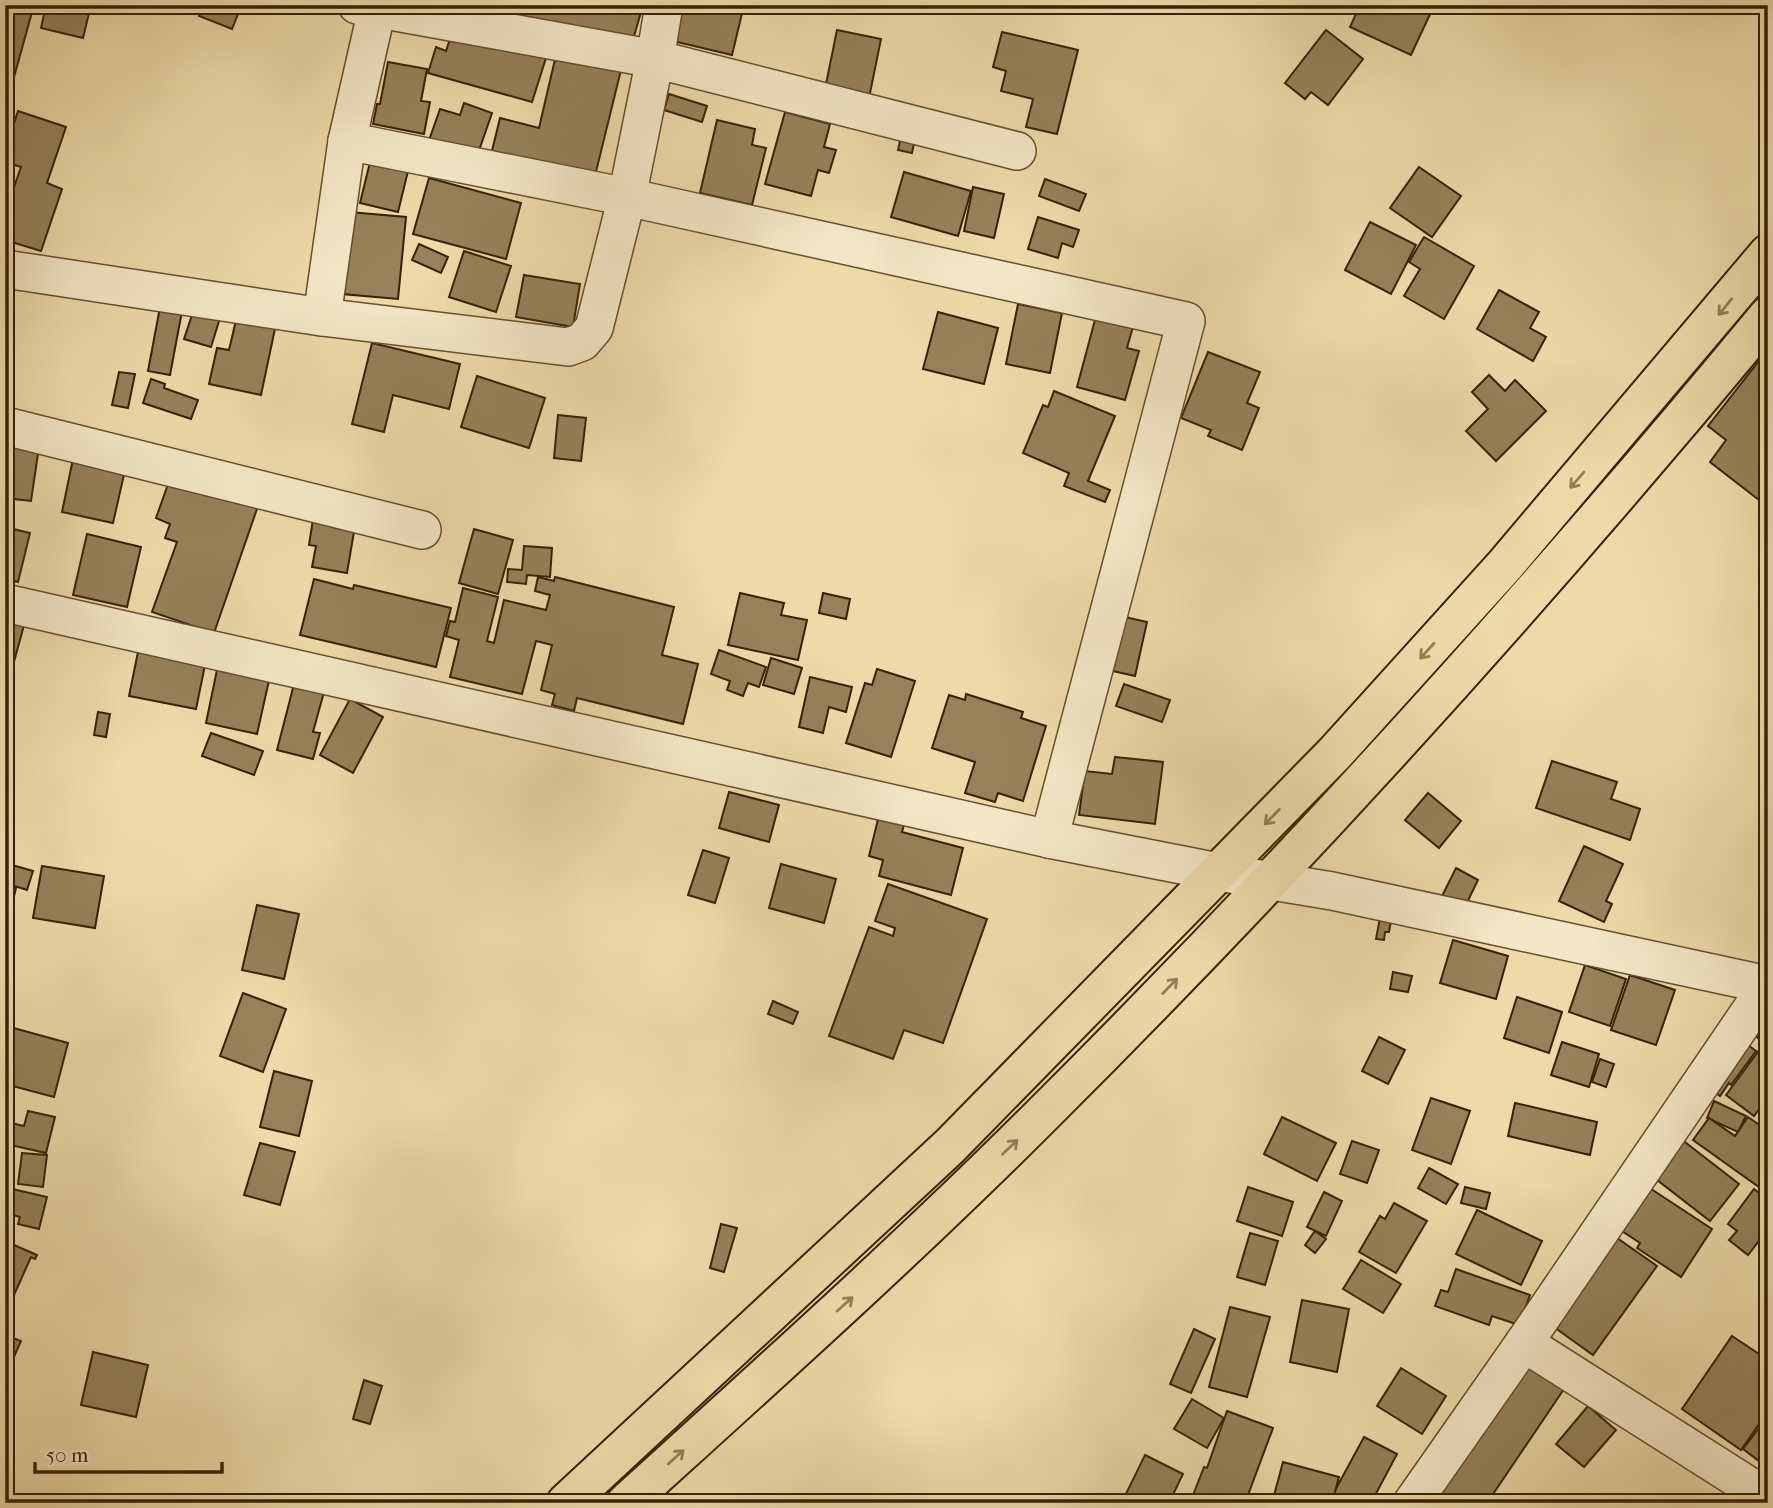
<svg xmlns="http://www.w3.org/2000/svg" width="1773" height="1508" font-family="'IM FELL French Canon',serif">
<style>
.building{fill:#96815a;stroke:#362105;stroke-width:2}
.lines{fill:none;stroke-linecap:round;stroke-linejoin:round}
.minor-casing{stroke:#644f2e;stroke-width:40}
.highway-casing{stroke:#362105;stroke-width:42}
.minor{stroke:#f4e7c7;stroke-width:37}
.highway{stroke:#eedaa9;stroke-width:38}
.oneway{stroke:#927e57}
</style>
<rect width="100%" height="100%" fill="#eedaa9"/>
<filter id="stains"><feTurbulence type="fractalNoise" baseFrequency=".00286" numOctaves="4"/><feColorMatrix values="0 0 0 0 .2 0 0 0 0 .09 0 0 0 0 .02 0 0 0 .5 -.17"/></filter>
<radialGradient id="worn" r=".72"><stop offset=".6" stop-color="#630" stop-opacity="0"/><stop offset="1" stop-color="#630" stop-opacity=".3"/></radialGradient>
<g class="building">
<polygon points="5,5 34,5 11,88 5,86"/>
<polygon points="46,5 91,5 83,38 41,28"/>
<polygon points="203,5 215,5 238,14 232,29 199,16"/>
<polygon points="468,5 643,5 630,50 467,8"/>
<polygon points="681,5 744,5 732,55 673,41"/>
<polygon points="1360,5 1420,5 1432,10 1411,55 1350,27"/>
<polygon points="453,30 546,58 532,102 428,73 436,47 446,51"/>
<polygon points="837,30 881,39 869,98 825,89"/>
<polygon points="1326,30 1363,59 1328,105 1311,92 1305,99 1285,83"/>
<polygon points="1002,32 1078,50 1057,134 1026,127 1033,99 1001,91 1006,71 993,67"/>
<polygon points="556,55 621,70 592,188 489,163 500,118 539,128"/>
<polygon points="388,62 427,69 421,101 430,102 424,134 373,124 377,104 380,104"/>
<polygon points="669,94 707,106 702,122 664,110"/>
<polygon points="464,103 492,113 475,162 427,146 440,109 460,115"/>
<polygon points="18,111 66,127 47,183 62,189 41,251 5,240 5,213 21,167 5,162 5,150"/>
<polygon points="785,112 830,124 824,147 836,150 829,173 818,170 811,196 765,184"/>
<polygon points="717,120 755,129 752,145 766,148 752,205 700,193"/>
<polygon points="902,132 916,134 912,153 898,150"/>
<polygon points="371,158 409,167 398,212 360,203"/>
<polygon points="1419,167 1461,196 1432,237 1390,208"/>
<polygon points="904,172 971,191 958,236 891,217"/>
<polygon points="429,178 521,203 506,259 413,234"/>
<polygon points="1045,179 1086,194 1079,211 1039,196"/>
<polygon points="973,187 1004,194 994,238 964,231"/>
<polygon points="349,212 406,217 398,299 342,294"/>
<polygon points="1038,217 1079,230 1073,247 1062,243 1058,258 1028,249"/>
<polygon points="1370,222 1416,245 1391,294 1345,270"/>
<polygon points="1424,237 1474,266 1444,319 1404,296 1420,269 1409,262"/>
<polygon points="419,244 448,257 441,273 412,260"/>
<polygon points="464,251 511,266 496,312 449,297"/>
<polygon points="524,275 580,284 573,327 516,317"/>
<polygon points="1499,290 1539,312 1530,328 1546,337 1533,361 1477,329"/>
<polygon points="161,302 183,306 170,375 148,371"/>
<polygon points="1018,304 1062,313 1050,373 1006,364"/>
<polygon points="1099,305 1136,316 1127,348 1139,351 1125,400 1077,387"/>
<polygon points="194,309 220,318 211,347 184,339"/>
<polygon points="938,312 998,328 984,384 923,369"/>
<polygon points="237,316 276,324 261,395 209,384 217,348 229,350"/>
<polygon points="372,343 460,364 449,409 393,395 384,432 352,424"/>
<polygon points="1208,352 1260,372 1247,403 1259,408 1242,450 1208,436 1211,430 1181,418"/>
<polygon points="1762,357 1768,362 1768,507 1710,462 1726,440 1708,426"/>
<polygon points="119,372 135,374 128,408 112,405"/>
<polygon points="1489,375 1505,391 1515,380 1546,411 1496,461 1466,431 1488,409 1472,392"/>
<polygon points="477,376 545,398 529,448 461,427"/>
<polygon points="151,379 165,384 164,388 198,400 191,419 143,403"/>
<polygon points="1054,391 1115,416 1088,481 1110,490 1105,502 1064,486 1069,473 1023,453 1043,405 1048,407"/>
<polygon points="558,415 586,418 581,461 554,458"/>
<polygon points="5,442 39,447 31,501 5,498"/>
<polygon points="73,459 125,470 113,523 62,512"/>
<polygon points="171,476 258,506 214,633 152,612 177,542 165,538 170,524 156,518"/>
<polygon points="314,513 356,520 347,573 312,567 316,546 309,545"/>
<polygon points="5,527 30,533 18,582 5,579"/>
<polygon points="474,529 513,540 498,594 459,583"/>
<polygon points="87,534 141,547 127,607 73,595"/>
<polygon points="524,546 552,548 550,577 527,575 526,584 507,582 508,569 522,570"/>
<polygon points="538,577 554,581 555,577 674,607 662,655 698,664 683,724 577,698 574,711 552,705 555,694 541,690 552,645 536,641 522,694 450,677 459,640 446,636 450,621 455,622 463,588 498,597 487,641 494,643 504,600 546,610 550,595 535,591"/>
<polygon points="314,579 353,589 354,585 451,608 436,667 300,635"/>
<polygon points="740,593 784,603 781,615 807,620 798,660 728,645"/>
<polygon points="823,593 850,599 846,619 819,613"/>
<polygon points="5,613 26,618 9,680 5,679"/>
<polygon points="1112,614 1147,622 1135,676 1099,668"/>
<polygon points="719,650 766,667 759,687 748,683 743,696 727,690 730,681 711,674"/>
<polygon points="138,652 205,665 196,709 129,696"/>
<polygon points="771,658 802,668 794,694 763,685"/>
<polygon points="218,665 270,676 257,734 206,723"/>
<polygon points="877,669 915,681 891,757 846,743 865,683 872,685"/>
<polygon points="810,677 852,687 846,712 829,707 823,733 799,727"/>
<polygon points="294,684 324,692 313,732 320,733 313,759 277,750"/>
<polygon points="1124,684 1170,700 1162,722 1116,706"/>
<polygon points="966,694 1023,712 1021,718 1046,726 1023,801 998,793 995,802 965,793 975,762 932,748 949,695 965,700"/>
<polygon points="350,699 383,717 353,773 320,755"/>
<polygon points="98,712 110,714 106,737 94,735"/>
<polygon points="211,733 263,751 254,775 202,756"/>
<polygon points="1115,757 1163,762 1155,824 1079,815 1085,771 1112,774"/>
<polygon points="1552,761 1617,782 1611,799 1640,809 1630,840 1536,808"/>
<polygon points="729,792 779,805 769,842 719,828"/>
<polygon points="1428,793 1461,821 1439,848 1405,820"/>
<polygon points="881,807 907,814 902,832 963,848 951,895 879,876 883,860 869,856"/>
<polygon points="1584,846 1623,864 1606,901 1612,904 1604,922 1559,901"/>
<polygon points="703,850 729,858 715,903 688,895"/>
<polygon points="5,863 33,871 27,890 5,883"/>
<polygon points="781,864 836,879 824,923 769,908"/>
<polygon points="42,866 104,876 95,928 33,918"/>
<polygon points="1456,868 1478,880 1464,909 1441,898"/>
<polygon points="888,884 987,919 943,1043 904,1030 893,1059 829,1036 869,927 893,936 895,928 875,921"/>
<polygon points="5,885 16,888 5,935"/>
<polygon points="257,905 299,914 284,979 242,970"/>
<polygon points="1381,913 1392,915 1389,932 1385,932 1384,940 1376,939"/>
<polygon points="1453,940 1508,956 1496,999 1440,983"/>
<polygon points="1585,965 1626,979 1610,1026 1569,1012"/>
<polygon points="1393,972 1412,976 1408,992 1390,989"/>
<polygon points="1630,975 1675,990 1656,1045 1611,1030"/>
<polygon points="243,993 286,1009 263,1072 220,1056"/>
<polygon points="1517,997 1562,1012 1549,1053 1504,1038"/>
<polygon points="773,1001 798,1012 793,1024 768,1014"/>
<polygon points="1768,1002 1768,1045 1747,1030"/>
<polygon points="10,1027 68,1043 54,1097 5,1084 5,1046"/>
<polygon points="1379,1037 1405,1050 1388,1084 1362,1071"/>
<polygon points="1740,1039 1756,1051 1731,1085 1729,1083 1720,1096 1706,1085"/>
<polygon points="1562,1042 1599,1054 1589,1087 1551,1075"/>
<polygon points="1760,1049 1768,1055 1768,1097 1754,1116 1726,1095"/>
<polygon points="1600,1059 1614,1064 1606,1087 1592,1082"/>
<polygon points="274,1071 312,1081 299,1136 260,1127"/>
<polygon points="1431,1098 1470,1111 1451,1164 1412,1150"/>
<polygon points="1714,1101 1746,1116 1738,1132 1707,1118"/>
<polygon points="1515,1103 1597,1122 1590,1155 1508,1136"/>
<polygon points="28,1111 55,1117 46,1153 6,1144 11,1123 24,1126"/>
<polygon points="1282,1117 1336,1143 1317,1181 1264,1154"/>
<polygon points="1748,1117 1768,1131 1768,1175 1759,1187 1693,1140 1709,1118 1735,1136"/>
<polygon points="1681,1139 1739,1184 1710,1221 1652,1176"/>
<polygon points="1352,1141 1379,1150 1367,1183 1340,1174"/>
<polygon points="260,1143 295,1152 280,1205 244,1195"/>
<polygon points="22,1153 47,1155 43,1187 18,1184"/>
<polygon points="1429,1168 1458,1184 1446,1204 1418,1188"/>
<polygon points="1642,1183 1712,1229 1681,1277 1637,1248 1640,1243 1622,1231"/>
<polygon points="1248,1187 1293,1202 1282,1236 1237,1221"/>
<polygon points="1465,1187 1490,1193 1486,1209 1461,1203"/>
<polygon points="8,1188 47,1197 39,1229 18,1224 20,1217 5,1213"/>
<polygon points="1754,1189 1768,1200 1768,1229 1748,1255 1729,1240 1737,1231 1728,1224"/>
<polygon points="1324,1192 1342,1201 1326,1236 1307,1227"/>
<polygon points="1394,1203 1427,1221 1396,1273 1359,1252 1380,1216 1385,1219"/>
<polygon points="1477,1210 1542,1241 1521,1285 1456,1254"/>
<polygon points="721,1224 737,1228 724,1272 710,1268"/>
<polygon points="1315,1231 1326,1239 1315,1253 1305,1245"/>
<polygon points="1250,1233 1278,1241 1265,1285 1237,1277"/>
<polygon points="1610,1233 1657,1266 1593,1355 1547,1322"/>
<polygon points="5,1241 37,1255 35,1259 31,1257 5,1315"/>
<polygon points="1361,1260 1401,1284 1383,1313 1343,1289"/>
<polygon points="1456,1269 1530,1295 1519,1325 1492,1316 1489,1325 1435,1306 1441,1290 1448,1292"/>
<polygon points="1302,1300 1349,1309 1337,1372 1290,1362"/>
<polygon points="1230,1307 1270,1317 1247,1397 1209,1387"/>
<polygon points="1194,1329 1215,1339 1191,1393 1170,1384"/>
<polygon points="5,1335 21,1341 5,1377"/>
<polygon points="1732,1336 1768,1360 1768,1411 1741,1450 1682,1409"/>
<polygon points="93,1352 148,1365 136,1417 81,1405"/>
<polygon points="1523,1357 1566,1386 1487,1503 1435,1503 1464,1460"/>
<polygon points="1401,1368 1446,1396 1422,1434 1377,1406"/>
<polygon points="364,1380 382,1386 370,1424 353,1419"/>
<polygon points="1192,1399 1224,1418 1207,1448 1174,1429"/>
<polygon points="1588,1406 1616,1430 1584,1467 1556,1444"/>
<polygon points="1227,1411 1273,1428 1245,1503 1190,1503 1204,1467 1207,1468"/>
<polygon points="1768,1416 1768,1457 1763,1464 1743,1449"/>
<polygon points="1364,1437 1397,1454 1371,1503 1349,1503 1333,1494"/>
<polygon points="1145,1455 1183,1474 1169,1503 1122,1502"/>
<polygon points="1283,1462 1339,1477 1332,1503 1272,1503"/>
</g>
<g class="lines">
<g class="minor-casing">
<g id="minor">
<polyline points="357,5 655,59 664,5"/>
<polyline points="347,141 627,197 1186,321 1049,839"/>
<polyline points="5,269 322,317 568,347 582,342 594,328 627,197 655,59 1017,151"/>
<polyline points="322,317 347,141 378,5"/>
<polyline points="5,426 422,530"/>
<polyline points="5,603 1049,839 1218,872 1332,891 1768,985"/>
<polyline points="1524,1343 1768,1498"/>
<polyline points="1412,1503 1524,1343 1768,985"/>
</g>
</g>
<g class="highway-casing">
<g id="highway">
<polyline points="566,1503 950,1146 1335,753 1505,565 1768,254"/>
<path d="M 626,1503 C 767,1375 909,1248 1044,1113 C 1298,860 1539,593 1768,316"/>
</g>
</g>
<use href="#minor" class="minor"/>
<use href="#highway" class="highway"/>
</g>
<defs><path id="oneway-shaft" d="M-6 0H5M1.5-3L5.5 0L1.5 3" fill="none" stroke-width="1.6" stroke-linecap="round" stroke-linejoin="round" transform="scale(1.75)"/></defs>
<g class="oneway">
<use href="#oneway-shaft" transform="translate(1725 307) rotate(129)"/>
<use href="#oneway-shaft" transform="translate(1577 480) rotate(131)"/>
<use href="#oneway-shaft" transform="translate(1427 651) rotate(132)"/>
<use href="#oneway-shaft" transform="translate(1272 817) rotate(134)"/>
<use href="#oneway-shaft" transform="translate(1170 986) rotate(-46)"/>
<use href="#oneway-shaft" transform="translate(1010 1147) rotate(-44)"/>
<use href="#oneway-shaft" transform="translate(845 1304) rotate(-42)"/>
<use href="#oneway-shaft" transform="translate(676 1457) rotate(-42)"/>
</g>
<rect width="1773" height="1508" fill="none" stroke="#eedaa9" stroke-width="28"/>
<rect x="7" y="7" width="1759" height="1494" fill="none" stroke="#362105" stroke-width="3.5"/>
<rect x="14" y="14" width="1745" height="1480" fill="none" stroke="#362105" stroke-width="2"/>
<path d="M35 1462v10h187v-10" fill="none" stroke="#362105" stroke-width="3.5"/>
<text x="46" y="1462" font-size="21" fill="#362105" stroke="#f4e7c7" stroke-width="5" paint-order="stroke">50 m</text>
<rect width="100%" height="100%" filter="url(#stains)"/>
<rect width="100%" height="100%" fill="url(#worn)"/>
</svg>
